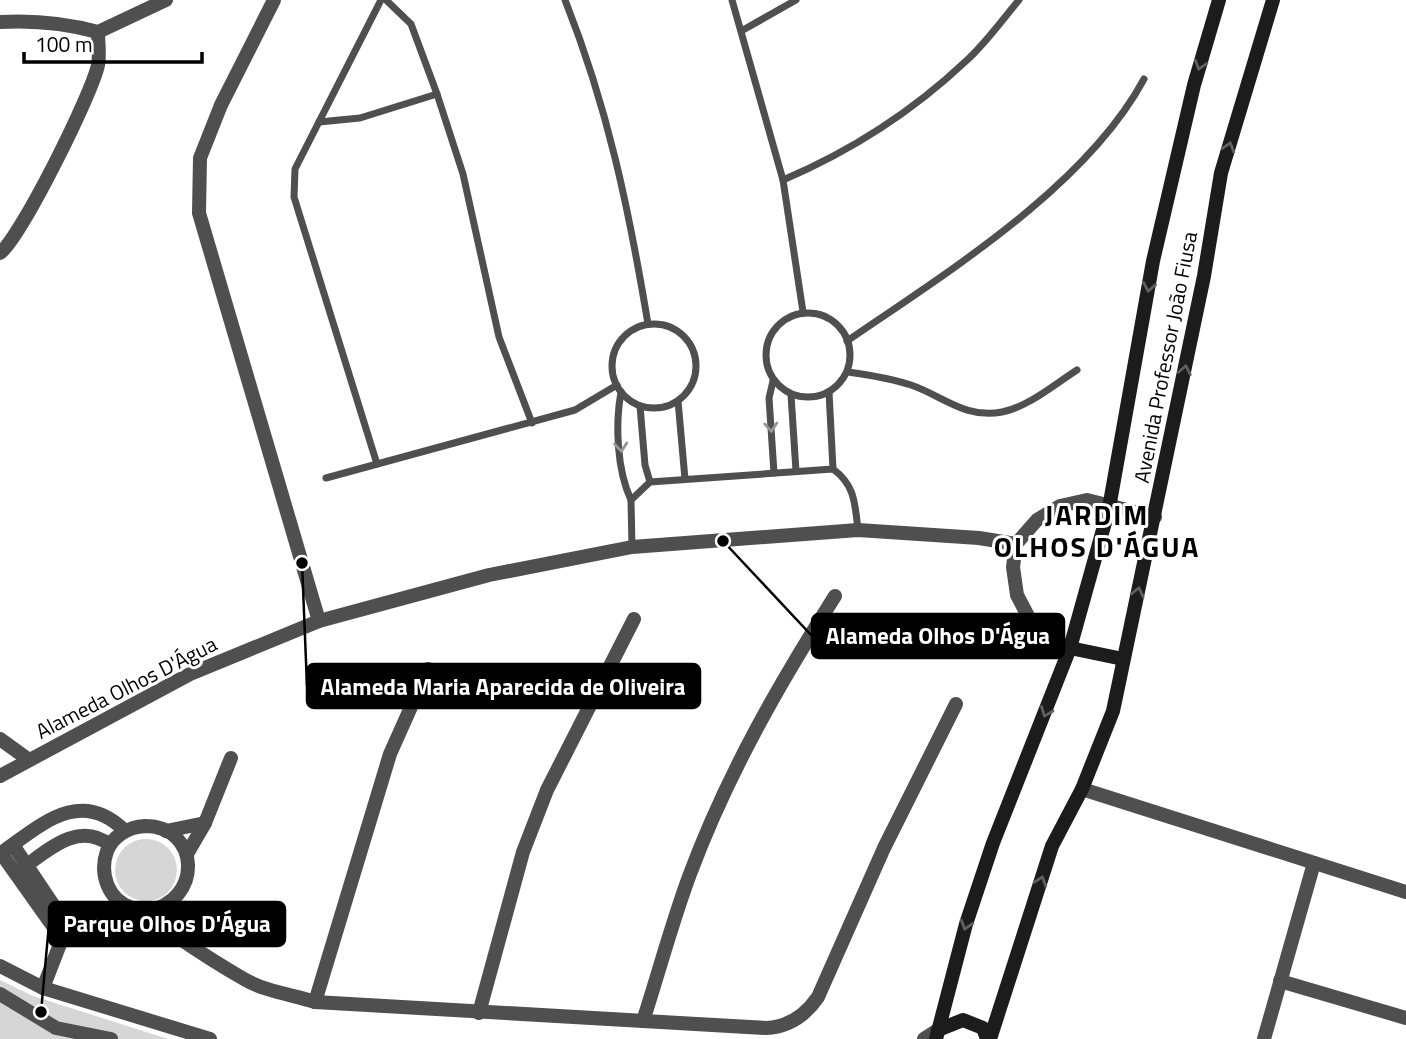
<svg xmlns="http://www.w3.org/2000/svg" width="1406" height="1039" font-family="'Titillium Web',sans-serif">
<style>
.green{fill:#d6d6d6}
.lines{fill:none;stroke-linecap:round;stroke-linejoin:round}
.lane{stroke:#4f4f4f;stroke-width:7}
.street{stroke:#4f4f4f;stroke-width:14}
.secondary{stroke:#1c1c1c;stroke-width:14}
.oneway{stroke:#606060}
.oneway2{stroke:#959595}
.labels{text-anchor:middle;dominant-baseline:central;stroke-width:6;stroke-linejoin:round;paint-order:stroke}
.street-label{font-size:21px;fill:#000;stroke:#fff}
.district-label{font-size:28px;font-weight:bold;letter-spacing:2px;fill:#000;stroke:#fff}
.leader{fill:none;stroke:#000;stroke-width:2.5}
.callout-dot{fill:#000;stroke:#fff;stroke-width:2.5}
.callout{fill:#000;stroke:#000;stroke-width:2.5}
.callout-label{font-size:23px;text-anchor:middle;font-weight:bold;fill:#fff}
</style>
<rect width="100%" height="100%" fill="#fff"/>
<g class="green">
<circle cx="146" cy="870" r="31"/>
<polygon points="0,980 33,996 168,1039 0,1039"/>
</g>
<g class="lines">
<g class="lane">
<polyline points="386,0 411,24 437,94 463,174 499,337 532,423"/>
<path d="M 565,0 C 608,108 629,210 648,324"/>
<polyline points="732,0 783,180 803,312"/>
<polyline points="743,30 796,0"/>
<polyline points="319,122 360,118 437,94"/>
<path d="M 783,180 C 851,151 913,111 966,61 C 986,43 1002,20 1019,0"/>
<circle cx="808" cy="355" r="42"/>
<circle cx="654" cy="366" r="42"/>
<path d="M 847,341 C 946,273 1086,187 1144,79"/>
<path d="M 848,372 C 869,375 890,378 911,385 C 943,396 965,419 1002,412 C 1028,407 1055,384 1077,370"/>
<polyline points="773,381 769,398 774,473"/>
<path d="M 621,392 C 615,425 617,470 631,500"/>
<polyline points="829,392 833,469"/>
<polyline points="791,395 796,471"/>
<polyline points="678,401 685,479"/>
<polyline points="640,406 645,465 650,482"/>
<polyline points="377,464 294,197 295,169 381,0"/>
<polyline points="326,478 575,410 617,385"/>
<path d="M 632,547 L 631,500 L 650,482 L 833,469 C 855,485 855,504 858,530"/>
</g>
<g class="street">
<polyline points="274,0 221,105 200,158 199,213 319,621"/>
<path d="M 0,22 C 35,20 65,23 98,32 L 166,0"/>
<path d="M 0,253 C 21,237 92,94 98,65 C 100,55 98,42 98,32"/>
<polyline points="1070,648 1049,638 1030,620 1017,595 1013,567 1016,544 1037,520 1060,506 1087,500 1155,517"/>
<polyline points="0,739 29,760"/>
<polyline points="0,776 190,674 319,621 489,575 632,547 858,530 979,538 1016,544"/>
<polyline points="1082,789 1406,892"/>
<polyline points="166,831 205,823"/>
<polyline points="13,845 72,933"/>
<polyline points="187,854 205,823 231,758"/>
<path d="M 16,873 C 44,854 77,819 110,845"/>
<polyline points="173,902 174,935"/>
<path d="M 147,911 C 204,901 200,826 145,826 C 128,827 113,836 107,851 C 99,874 108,900 132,908 C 137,910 143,909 147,912 C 158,917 166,929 176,936 C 198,951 221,966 244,979 C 264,991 293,995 315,1002 L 766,1028 C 789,1027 805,1016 818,997 L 884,848 L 956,704"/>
<path d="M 62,939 L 1,853 C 40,826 80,786 125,831"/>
<polyline points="0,966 43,988 210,1039"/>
<polyline points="1280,981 1406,1018"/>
<polyline points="43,988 62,939 120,902"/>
<polyline points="0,994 56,1028 111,1039"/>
<polyline points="315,1002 390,754 428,669"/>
<polyline points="479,1013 523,852 547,790 634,619"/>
<path d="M 643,1021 C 659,972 672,922 690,874 C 727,775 779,684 835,596"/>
<polyline points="924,1039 938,1030"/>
<polyline points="1264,1039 1314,863"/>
</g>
<g class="secondary">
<polyline points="1070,648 1123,659"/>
<polyline points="938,1030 963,1020 983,1028 987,1039"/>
<polyline points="936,1039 966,924 993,843 1070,648 1109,508 1153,261 1194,85 1219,0"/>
<polyline points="990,1039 1052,846 1082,789 1113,711 1204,276 1221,173 1273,0"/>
</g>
</g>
<defs><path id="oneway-chevron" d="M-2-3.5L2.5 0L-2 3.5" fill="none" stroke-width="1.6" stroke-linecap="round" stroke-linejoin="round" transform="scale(1.75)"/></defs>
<g class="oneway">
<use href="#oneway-chevron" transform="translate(1200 65) rotate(107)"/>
<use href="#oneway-chevron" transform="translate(1229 147) rotate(-73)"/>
<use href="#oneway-chevron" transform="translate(1149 287) rotate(100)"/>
<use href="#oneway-chevron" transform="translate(1185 370) rotate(-79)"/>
<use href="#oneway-chevron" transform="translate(1138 592) rotate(-77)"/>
<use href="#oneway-chevron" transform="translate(1046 712) rotate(111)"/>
<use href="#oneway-chevron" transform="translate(1041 881) rotate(-72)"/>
<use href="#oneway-chevron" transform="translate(966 925) rotate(107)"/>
</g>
<g class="oneway2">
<use href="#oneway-chevron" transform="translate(771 427) rotate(86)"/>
<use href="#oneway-chevron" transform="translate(621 447) rotate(85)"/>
</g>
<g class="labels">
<g class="street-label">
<text transform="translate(1165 357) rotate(-79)">Avenida Professor João Fiusa</text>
<text transform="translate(126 687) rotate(-27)">Alameda Olhos D'Água</text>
</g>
<g class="district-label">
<text x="1097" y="514">JARDIM<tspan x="1097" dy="32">OLHOS D'ÁGUA</tspan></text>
</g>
</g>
<path class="leader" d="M723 541L812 636M302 563L307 686M41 1012L49 924"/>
<g class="callout-dot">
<circle cx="723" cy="541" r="7"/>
<circle cx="302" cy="563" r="7"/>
<circle cx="41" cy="1012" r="7"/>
</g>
<g class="callout">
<rect x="812" y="614" width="252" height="44" rx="7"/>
<rect x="307" y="664" width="393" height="44" rx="7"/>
<rect x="49" y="902" width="236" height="44" rx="7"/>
</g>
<g class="callout-label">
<text x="938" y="644">Alameda Olhos D'Água</text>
<text x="503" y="695">Alameda Maria Aparecida de Oliveira</text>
<text x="167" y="932">Parque Olhos D'Água</text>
</g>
<path d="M24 52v10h178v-10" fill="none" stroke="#000000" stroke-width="3.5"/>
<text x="35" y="52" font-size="21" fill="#000000" stroke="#ffffff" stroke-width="5" paint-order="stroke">100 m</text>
</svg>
